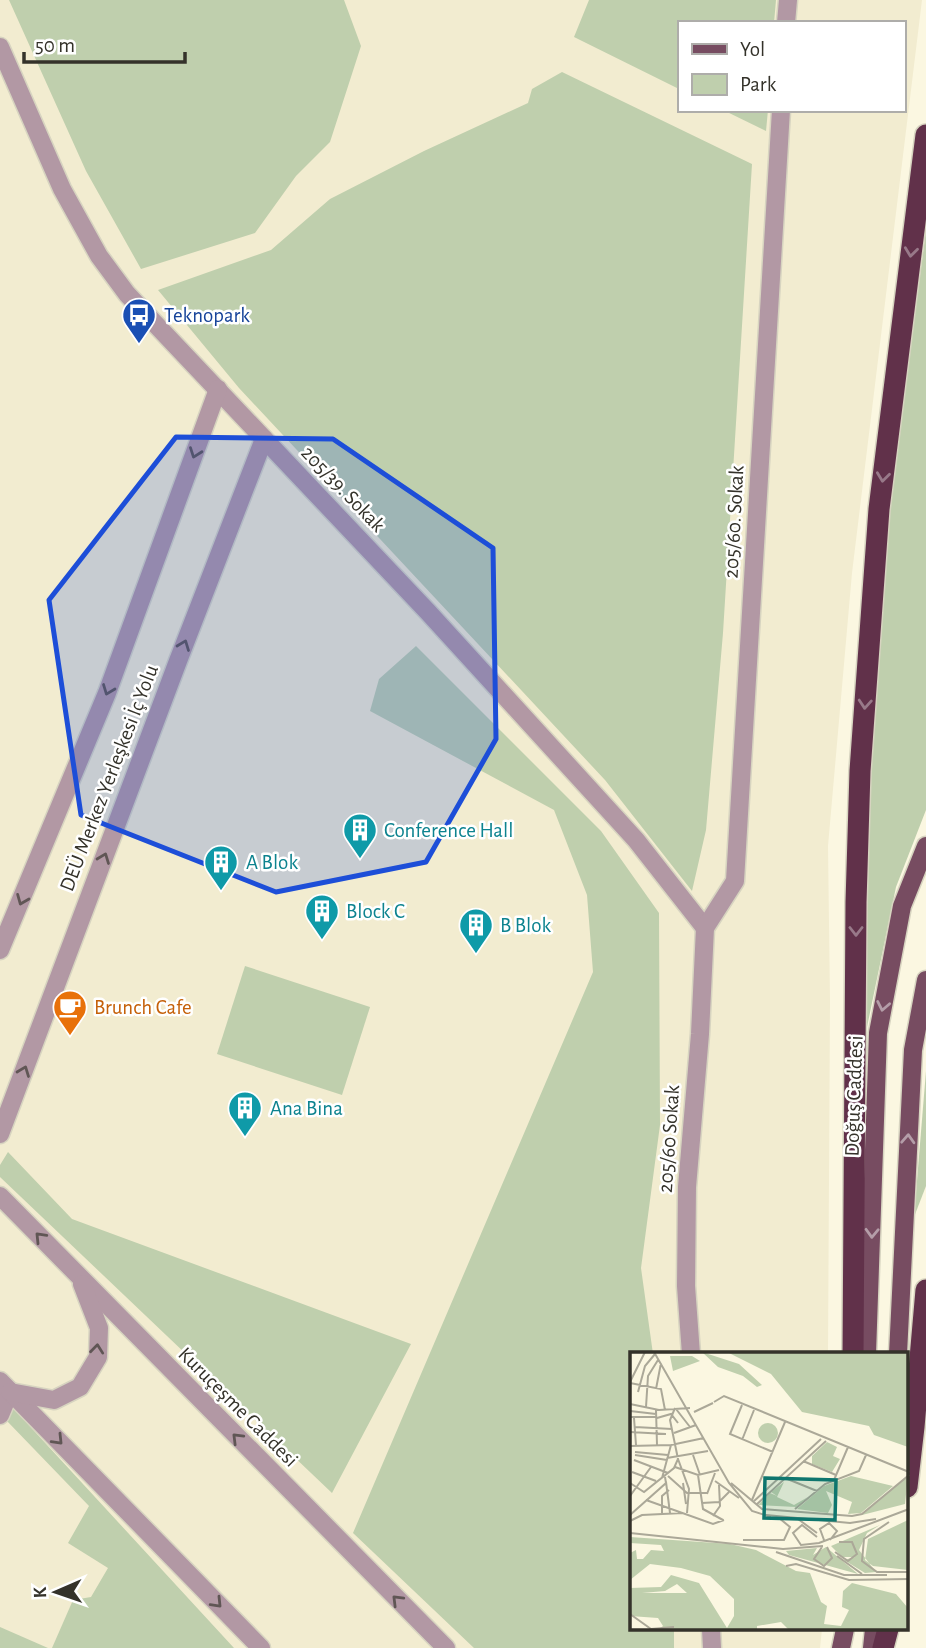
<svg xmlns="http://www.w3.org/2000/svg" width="926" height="1648" font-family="'Alegreya Sans',sans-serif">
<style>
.built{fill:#f2ecd0;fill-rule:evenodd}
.green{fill:#bfcfad}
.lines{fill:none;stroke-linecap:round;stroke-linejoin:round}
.minor-casing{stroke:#d7d4c0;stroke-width:21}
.tertiary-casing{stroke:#d7d4c0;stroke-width:21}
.primary-casing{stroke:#d7d4c0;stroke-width:21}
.motorway-casing{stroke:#d7d4c0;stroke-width:24}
.minor{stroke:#b298a4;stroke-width:18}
.tertiary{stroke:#b298a4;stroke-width:18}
.primary{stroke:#774c61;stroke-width:18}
.motorway{stroke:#61314a;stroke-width:21}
.oneway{stroke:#987989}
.oneway2{stroke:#605655}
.oneway3{stroke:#b49da8}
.marked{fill:#1d4ed8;fill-opacity:0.2;stroke:#1d4ed8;stroke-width:5;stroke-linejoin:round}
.labels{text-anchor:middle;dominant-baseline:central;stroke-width:5;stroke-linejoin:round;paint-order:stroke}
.transit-label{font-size:21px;fill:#164399;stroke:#fff;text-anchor:start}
.street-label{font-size:21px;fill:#34322a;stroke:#fff}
.culture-label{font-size:21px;fill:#0d838f;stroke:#fff;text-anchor:start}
.food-label{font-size:21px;fill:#c56008;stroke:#fff;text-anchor:start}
.inset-road{fill:none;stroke:#aba898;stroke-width:2}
.view{fill:#0f766e;fill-opacity:0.15;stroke:#0f766e;stroke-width:3.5}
.inset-edge{fill:none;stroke:#34322a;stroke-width:3.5}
</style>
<rect width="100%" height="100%" fill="#fbf7e1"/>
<path class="built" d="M 0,0 L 922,0 L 852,573 L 828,846 L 830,1001 L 828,1354 L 632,1354 L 632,1629 L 822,1629 L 820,1648 L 0,1648 ZM 679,23 L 903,23 L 903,110 L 679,110 Z"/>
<g class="green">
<polygon points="9,0 344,0 361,46 330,142 296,176 255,233 141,269 86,171"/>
<polygon points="589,0 776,0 774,23 679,23 679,89 574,37"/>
<polygon points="562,72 752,164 723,633 706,830 692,891 605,780 239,388 158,290 271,250 330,199 424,151 528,103 532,89"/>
<polygon points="723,110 768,110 766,131"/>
<polygon points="926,230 926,810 896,887 867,1027 864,937 870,764 885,540"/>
<polygon points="416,646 601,831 659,913 660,1125 641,1268 653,1354 632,1354 632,1629 674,1629 674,1648 474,1648 353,1533 593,972 587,895 554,810 370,711 379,679"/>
<polygon points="245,966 370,1007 342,1095 217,1054"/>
<polygon points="926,1071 926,1186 914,1217"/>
<polygon points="8,1152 72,1219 411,1344 332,1493 0,1177 0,1165"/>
<polygon points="13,1408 234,1648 52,1648 73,1600 91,1597 108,1568 68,1543 89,1506 7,1421"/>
<polygon points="0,1627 48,1648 0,1648"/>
</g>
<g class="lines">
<g class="minor-casing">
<g id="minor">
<polyline points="786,23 788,0"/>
<polyline points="0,47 62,189 99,256 127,294 428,612 636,840 705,928"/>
<polyline points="0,950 107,693 218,389"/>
<polyline points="0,1134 178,661 264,439"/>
<polyline points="691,1354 686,1286 687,1187 700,1034 705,928 735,881 781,110"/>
<polyline points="0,1415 10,1391"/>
<polyline points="711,1629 712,1648"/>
</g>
</g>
<g class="tertiary-casing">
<g id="tertiary">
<polyline points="0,1196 446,1648"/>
<polyline points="0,1381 261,1648"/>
<polyline points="10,1392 54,1400 80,1387 98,1357 99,1328 82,1284"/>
</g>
</g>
<g class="primary-casing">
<g id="primary">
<polyline points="867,1354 878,1033 902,906 926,846"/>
<polyline points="898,1354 913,1050 926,980"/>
<polyline points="841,1648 845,1629"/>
<polyline points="872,1648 874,1629"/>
</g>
</g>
<g class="motorway-casing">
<g id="motorway">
<polyline points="853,1354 856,902 860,771 879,509 926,135"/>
<polyline points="907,1487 914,1427 926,1290"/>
<polyline points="883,1648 888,1629"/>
</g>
</g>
<use href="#minor" class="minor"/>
<use href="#tertiary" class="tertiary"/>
<use href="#primary" class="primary"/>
<use href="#motorway" class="motorway"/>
</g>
<defs><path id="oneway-chevron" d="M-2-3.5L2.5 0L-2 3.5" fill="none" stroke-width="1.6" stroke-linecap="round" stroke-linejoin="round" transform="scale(1.75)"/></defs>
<g class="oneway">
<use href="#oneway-chevron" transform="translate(911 252) rotate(97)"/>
<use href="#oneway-chevron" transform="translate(883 477) rotate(97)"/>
<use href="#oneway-chevron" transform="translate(865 704) rotate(94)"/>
<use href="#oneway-chevron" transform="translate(856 931) rotate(90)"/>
</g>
<g class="oneway2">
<use href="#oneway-chevron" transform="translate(195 453) rotate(110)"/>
<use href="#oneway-chevron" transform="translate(184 645) rotate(-69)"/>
<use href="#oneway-chevron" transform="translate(108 690) rotate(111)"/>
<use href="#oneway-chevron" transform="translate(104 858) rotate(-69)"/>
<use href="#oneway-chevron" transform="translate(22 900) rotate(112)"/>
<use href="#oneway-chevron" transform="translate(24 1071) rotate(-69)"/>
<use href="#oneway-chevron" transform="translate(40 1237) rotate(-134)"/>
<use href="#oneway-chevron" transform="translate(97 1349) rotate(-84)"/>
<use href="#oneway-chevron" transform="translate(237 1438) rotate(-135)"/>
<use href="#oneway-chevron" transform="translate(58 1440) rotate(46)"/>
<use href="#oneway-chevron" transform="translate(397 1600) rotate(-135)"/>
<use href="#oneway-chevron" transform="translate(217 1603) rotate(46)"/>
</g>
<g class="oneway3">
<use href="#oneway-chevron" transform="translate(883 1006) rotate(101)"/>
<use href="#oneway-chevron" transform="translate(908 1139) rotate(-87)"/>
<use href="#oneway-chevron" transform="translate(872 1233) rotate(92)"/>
</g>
<path class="marked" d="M 176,437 L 333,439 L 493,548 L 496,739 L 426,862 L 276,892 L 81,815 L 49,600 Z"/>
<defs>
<g id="bus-pin" transform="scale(1.75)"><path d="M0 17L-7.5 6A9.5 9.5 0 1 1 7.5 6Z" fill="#1a4fb4" stroke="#fff"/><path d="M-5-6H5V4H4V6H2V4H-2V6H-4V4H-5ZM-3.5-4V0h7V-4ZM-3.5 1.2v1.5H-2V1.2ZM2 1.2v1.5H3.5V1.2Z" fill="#fff"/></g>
<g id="building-pin" transform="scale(1.75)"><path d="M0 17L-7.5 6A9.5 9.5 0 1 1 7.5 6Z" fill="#0f9aa8" stroke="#fff"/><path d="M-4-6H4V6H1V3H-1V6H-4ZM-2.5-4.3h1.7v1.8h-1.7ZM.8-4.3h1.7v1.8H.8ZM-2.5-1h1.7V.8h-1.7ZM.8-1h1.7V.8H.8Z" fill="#fff"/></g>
<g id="cafe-pin" transform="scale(1.75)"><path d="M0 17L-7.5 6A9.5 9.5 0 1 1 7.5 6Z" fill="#e8710a" stroke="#fff"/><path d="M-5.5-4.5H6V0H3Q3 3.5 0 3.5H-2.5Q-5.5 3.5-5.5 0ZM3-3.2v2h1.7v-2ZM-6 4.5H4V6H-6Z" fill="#fff"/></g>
</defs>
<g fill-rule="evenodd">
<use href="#bus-pin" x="139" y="315"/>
<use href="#building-pin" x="360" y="830"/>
<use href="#building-pin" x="221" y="862"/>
<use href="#building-pin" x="322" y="911"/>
<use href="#building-pin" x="476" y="925"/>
<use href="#cafe-pin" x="70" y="1007"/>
<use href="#building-pin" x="245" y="1108"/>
</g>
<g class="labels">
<g class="transit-label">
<text x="164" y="315">Teknopark</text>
</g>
<g class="street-label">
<text transform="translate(343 489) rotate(46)">205/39. Sokak</text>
<text transform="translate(734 522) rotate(-87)">205/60. Sokak</text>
<text transform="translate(109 778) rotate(-69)">DEÜ Merkez Yerleşkesi İç Yolu</text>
<text transform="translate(854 1096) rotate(-88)">Doğuş Caddesi</text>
<text transform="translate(669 1139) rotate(-86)">205/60 Sokak</text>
<text transform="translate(238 1407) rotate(45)">Kuruçeşme Caddesi</text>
</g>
<g class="culture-label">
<text x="384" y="830">Conference Hall</text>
<text x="246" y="862">A Blok</text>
<text x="346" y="911">Block C</text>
<text x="500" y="925">B Blok</text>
<text x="270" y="1108">Ana Bina</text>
</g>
<g class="food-label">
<text x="94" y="1007">Brunch Cafe</text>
</g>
</g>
<g transform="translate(630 1352)">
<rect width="278" height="278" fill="#fbf7e1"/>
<path d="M 72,0 L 109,12 L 132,33 L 127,35 L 113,24 L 88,15 ZM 97,0 L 278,0 L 278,95 L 244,83 L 239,74 L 172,60 L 141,22 ZM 40,4 L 62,4 L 70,9 L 43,19 ZM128 81a10 10 0 1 1 20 0a10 10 0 1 1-20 0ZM 197,90 L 207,95 L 203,104 L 210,107 L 202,120 L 182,112 L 182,104 ZM 221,124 L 263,134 L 231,161 L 218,162 L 222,150 L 196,139 L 202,153 L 198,161 L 167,157 L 194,134 ZM 278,124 L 275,152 L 232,163 ZM 154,130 L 147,145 L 164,153 L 178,145 L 166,155 L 128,153 L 140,141 L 147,144 L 141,140 ZM 278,168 L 278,218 L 243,214 L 235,208 L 238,187 ZM 250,173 L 237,181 L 229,198 L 246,220 L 235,221 L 214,208 L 225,205 L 212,205 L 201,194 ZM 0,185 L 100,192 L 126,198 L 166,219 L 180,221 L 191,250 L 197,254 L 194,272 L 211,274 L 219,258 L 212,255 L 213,239 L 222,231 L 266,242 L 278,256 L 278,278 L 159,278 L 151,270 L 127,274 L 127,278 L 28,278 L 33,274 L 28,266 L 0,264 L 0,236 L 31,235 L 41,223 L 69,231 L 97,276 L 104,264 L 104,247 L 80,224 L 51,216 L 20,212 L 0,228 L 0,201 L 6,198 L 7,207 L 13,207 L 21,198 L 34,199 L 31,193 L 0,191 ZM 47,232 L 57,241 L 12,241 L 35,239 ZM 196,195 L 228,222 L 159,203 L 156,199 L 187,196 L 183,203 Z" fill="#bfcfad" fill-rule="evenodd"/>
<path class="inset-road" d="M 24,0 L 99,131 L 122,159 L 141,165M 0,30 L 15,0M 0,31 L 31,37 L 35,58M 26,37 L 31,11M 8,40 L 15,14 L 25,2M 84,50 L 94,44 L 279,120M 0,52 L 29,58 L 60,56M 112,53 L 100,82 L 143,100M 16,55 L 18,24 L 28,8M 46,57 L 60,75M 26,58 L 27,93M 0,59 L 26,62M 64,60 L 83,51M 0,65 L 26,65M 4,66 L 6,93M 27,66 L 41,62 L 48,71M 5,75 L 42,77M 0,80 L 36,82M 44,81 L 66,73M 112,88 L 124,58M 0,94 L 41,93 L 74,86M 5,100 L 38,103M 5,103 L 37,108M 63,103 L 70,123M 37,106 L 78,99M 48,107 L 59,137 L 57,161M 4,108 L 38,121M 173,109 L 206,123M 45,115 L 68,123 L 89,118M 2,120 L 26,129M 68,123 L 73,157 L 93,168M 38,124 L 57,141 L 77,141M 32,126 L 41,93M 155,126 L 187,139M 204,128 L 218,95M 85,129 L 109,146M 36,130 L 40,161M 0,131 L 14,140 L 44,116 L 48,107 L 40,68 L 45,56M 53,131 L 56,152M 101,131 L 132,157 L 222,164 L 232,162 L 279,123M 77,142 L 85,121M 0,144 L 21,115M 16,148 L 83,172 L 94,168M 122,148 L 155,70M 123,150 L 191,87M 72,151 L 89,150 L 99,140M 126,153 L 196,89M 165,157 L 195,132 L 229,119 L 236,103M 32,161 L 32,144 L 39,138M 0,163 L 36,131 L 35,125M 136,163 L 220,171 L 246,167M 83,164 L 90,154 L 89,133M 168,167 L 187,181M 0,169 L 12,163 L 53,161M 259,170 L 234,187 L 232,209 L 247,220 L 279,220M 0,181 L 153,197 L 193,194M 187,185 L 172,173 L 163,181 L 171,193 L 189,191 L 279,157M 113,188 L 154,188 L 160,175 L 149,166M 194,188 L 190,177 L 199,171 L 207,179 L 200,188M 192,195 L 184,207 L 194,214 L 202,206 L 197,195M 146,200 L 214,223 L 257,223M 205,200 L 218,209 L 227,202 L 222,190 L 209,190M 207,204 L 232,222M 156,214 L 166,212 L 219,228 L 279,227M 0,262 L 21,277 L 44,275"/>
<path class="view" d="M 135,126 L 206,128 L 205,168 L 134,166 Z"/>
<rect width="278" height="278" class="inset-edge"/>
</g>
<rect x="678" y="21" width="228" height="91" fill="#ffffff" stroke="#aeadaa" stroke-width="2"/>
<rect x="692" y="44" width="35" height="10" fill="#774c61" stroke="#aeadaa" stroke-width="2"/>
<text x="740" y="56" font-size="21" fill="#34322a">Yol</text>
<rect x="692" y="74" width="35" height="21" fill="#bfcfad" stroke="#aeadaa" stroke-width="2"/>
<text x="740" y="91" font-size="21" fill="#34322a">Park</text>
<g transform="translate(56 1592) rotate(268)" stroke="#ffffff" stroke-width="5" paint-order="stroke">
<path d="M0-5L12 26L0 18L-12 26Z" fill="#34322a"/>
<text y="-10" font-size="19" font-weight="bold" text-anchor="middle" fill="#34322a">K</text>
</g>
<path d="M24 52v10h161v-10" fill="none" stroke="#34322a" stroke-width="3.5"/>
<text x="35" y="52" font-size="21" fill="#34322a" stroke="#ffffff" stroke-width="5" paint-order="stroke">50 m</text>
</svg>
